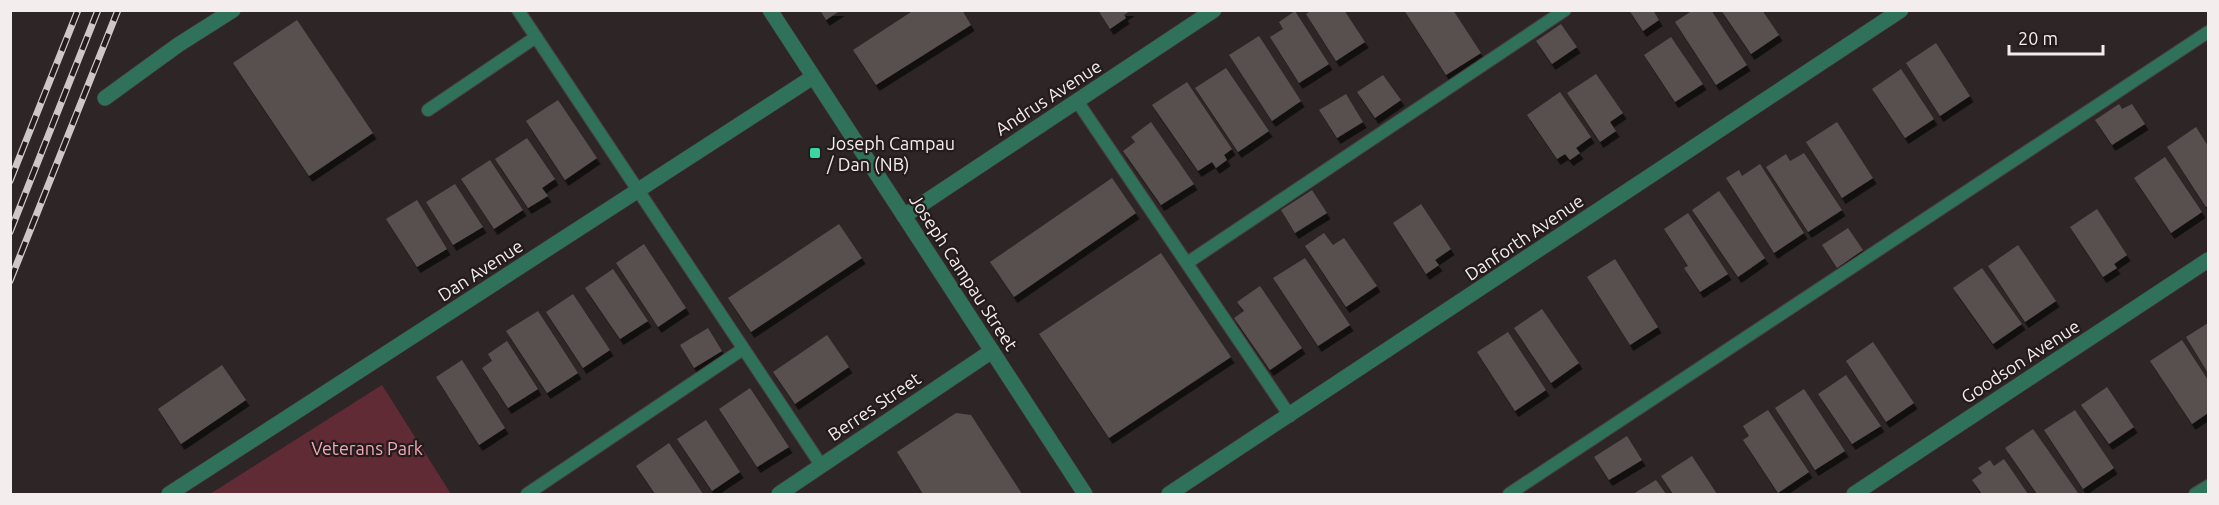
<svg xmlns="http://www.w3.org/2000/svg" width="2219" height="505" font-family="Ubuntu,sans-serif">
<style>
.green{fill:#612b36}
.building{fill:#594f50;filter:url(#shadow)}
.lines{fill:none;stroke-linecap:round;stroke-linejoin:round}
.service-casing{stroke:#494142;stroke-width:14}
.minor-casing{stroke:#494142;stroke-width:16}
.tertiary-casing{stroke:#494142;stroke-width:16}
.service{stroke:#2f715a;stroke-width:12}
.minor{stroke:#2f715a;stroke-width:15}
.tertiary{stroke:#2f715a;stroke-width:15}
.rail-casing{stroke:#cdc7c7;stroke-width:7}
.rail{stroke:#231b1c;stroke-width:4.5;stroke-dasharray:14;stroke-linecap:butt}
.poi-dot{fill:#3ad4a5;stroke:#231b1c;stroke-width:2}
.labels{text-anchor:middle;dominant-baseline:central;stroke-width:4.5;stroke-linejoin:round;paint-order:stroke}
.street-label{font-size:18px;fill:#f3eded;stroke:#231b1c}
.poi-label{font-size:18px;fill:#f3eded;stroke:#231b1c;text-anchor:start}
.park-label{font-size:18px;fill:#f1a9b4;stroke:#231b1c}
</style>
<defs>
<filter id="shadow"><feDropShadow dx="3.5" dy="6" stdDeviation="0" flood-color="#0009"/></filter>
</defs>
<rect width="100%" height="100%" fill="#2d2526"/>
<polygon class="green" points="382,385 451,494 210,494"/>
<g class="building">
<polygon points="820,10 841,10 826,20"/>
<polygon points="914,10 962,10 971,25 876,85 853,50"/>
<polygon points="1098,10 1131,10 1124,15 1126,18 1110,29"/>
<polygon points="1312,10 1344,10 1365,42 1336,61 1306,14"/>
<polygon points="1404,10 1453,10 1481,53 1446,75"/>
<polygon points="1629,10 1653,10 1659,20 1643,31"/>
<polygon points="1693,10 1711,10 1747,65 1716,85 1675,22"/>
<polygon points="1721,10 1762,10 1779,35 1751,54"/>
<polygon points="1295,11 1329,64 1299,83 1270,37 1283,29 1279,22"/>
<polygon points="297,20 373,133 309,176 233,63"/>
<polygon points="1561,24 1577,47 1552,64 1536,41"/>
<polygon points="1259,36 1301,101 1272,121 1229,55"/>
<polygon points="1671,37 1703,84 1675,102 1644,55"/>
<polygon points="1936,43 1970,96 1940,116 1906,63"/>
<polygon points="1226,68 1269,131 1238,152 1195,88"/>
<polygon points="1901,69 1934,119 1905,138 1872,89"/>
<polygon points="1596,74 1623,113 1610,122 1616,131 1600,142 1567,93"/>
<polygon points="1383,75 1401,100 1375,118 1357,92"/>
<polygon points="1187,82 1232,149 1224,155 1227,160 1216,168 1212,162 1198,171 1152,105"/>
<polygon points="1560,92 1591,137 1576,148 1580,153 1570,160 1565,154 1557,159 1527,115"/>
<polygon points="1346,94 1363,122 1337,138 1319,110"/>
<polygon points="558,100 597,158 565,180 526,121"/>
<polygon points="2119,104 2122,109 2132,104 2145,124 2112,145 2095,120"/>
<polygon points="1151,122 1194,184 1161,205 1123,151 1135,142 1131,137"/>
<polygon points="1837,122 1873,178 1842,198 1806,142"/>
<polygon points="2196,127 2208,146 2208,206 2206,207 2167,147"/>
<polygon points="527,138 555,179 542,188 548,196 528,208 495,159"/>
<polygon points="1804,153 1842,210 1808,232 1766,167 1786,154 1790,161"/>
<polygon points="2165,157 2202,212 2171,233 2134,178"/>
<polygon points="490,160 523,210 494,229 461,179"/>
<polygon points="1760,164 1804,233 1774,253 1726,178 1739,170 1742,176"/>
<polygon points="1112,178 1136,213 1014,297 990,262"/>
<polygon points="455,184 483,227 453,245 426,202"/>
<polygon points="1312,190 1327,213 1295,233 1281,210"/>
<polygon points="1719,191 1765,258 1738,277 1692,210"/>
<polygon points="417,200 447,249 417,267 386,219"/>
<polygon points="1421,204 1451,249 1435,260 1439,265 1426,274 1393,223"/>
<polygon points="2097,209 2127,255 2114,264 2117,268 2103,277 2070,227"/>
<polygon points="1688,213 1728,274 1700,292 1684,268 1688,266 1664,229"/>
<polygon points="839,224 862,258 751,332 728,298"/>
<polygon points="1848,228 1863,250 1837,268 1822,245"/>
<polygon points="1324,233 1333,245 1344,238 1377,286 1346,307 1305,246"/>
<polygon points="644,244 686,308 658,327 616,263"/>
<polygon points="2018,245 2056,301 2025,322 1988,266"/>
<polygon points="1161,253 1231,357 1109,438 1039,334"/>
<polygon points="1305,258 1350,325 1318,346 1273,278"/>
<polygon points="1615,259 1658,327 1630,345 1587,277"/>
<polygon points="1982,268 2022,324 1993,344 1953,288"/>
<polygon points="613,269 648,321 620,339 585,288"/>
<polygon points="1260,286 1302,348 1270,370 1234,318 1244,311 1237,302"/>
<polygon points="573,294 610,350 583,368 546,312"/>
<polygon points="1542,309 1579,363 1551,383 1514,328"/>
<polygon points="538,311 578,373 547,393 506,331"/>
<polygon points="2208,323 2208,373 2186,337"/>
<polygon points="708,328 722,351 694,368 680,345"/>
<polygon points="1508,332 1546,390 1515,411 1477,352"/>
<polygon points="827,335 849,367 795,404 773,372"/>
<polygon points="2182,340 2208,380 2208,413 2192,424 2150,361"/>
<polygon points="507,341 538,389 508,408 482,368 492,361 488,354"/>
<polygon points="1873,342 1914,403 1886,422 1846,361"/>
<polygon points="462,360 505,428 479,445 436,377"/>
<polygon points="222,365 246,400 181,444 158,409"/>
<polygon points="1846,375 1881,426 1852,444 1818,394"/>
<polygon points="2107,387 2134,427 2109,444 2081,405"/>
<polygon points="750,388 789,447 757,467 719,409"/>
<polygon points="1804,389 1845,451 1815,470 1775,408"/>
<polygon points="1768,410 1809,472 1778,493 1743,440 1749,436 1743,426"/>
<polygon points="2075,410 2114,468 2083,489 2044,430"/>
<polygon points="956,413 971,415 1022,494 923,494 897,452"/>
<polygon points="706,420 740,472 712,491 677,439"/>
<polygon points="2033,429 2078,493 2076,494 2037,494 2005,448"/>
<polygon points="1627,436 1642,460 1609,480 1594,457"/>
<polygon points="669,443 703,494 655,494 636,466"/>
<polygon points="1692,456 1717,494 1673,494 1661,476"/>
<polygon points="2004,459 2028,494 1982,494 1972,480 1982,473 1978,468 1990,460 1994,466"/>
<polygon points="1656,480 1666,494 1633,494"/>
</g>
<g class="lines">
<g class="service-casing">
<g id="service">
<polyline points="518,10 821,465"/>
<polyline points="1077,101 1290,416"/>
<polyline points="428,110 536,37"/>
<polyline points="1187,263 1565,10"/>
<polyline points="527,494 743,349"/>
<polyline points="1509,494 2208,32"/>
<polyline points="2195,494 2208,486"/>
</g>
</g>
<g class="minor-casing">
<g id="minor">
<polyline points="105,98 178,45 233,10"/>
<polyline points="904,216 1214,10"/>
<polyline points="169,494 813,77"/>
<polyline points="779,494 992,351"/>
<polyline points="1169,494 1901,10"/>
<polyline points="1854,494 2208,260"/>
</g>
</g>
<g class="tertiary-casing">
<polyline id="tertiary" points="770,10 1085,494"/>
</g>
<use href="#service" class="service"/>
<use href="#minor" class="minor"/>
<use href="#tertiary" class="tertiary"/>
<g class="rail-casing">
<g id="rail">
<polyline points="10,181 78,10"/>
<polyline points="10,232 98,10"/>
<polyline points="10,281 118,10"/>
</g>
</g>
<use href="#rail" class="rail"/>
</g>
<rect class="poi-dot" x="809" y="147" width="12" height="12" rx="3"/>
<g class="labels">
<g class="street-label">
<text transform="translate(1048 97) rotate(-33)">Andrus Avenue</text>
<text transform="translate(1524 237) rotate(-34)">Danforth Avenue</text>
<text transform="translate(480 270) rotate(-33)">Dan Avenue</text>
<text transform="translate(964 272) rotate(57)">Joseph Campau Street</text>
<text transform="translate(2020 361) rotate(-33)">Goodson Avenue</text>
<text transform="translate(874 406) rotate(-34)">Berres Street</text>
</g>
<g class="poi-label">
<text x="827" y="143">Joseph Campau<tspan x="827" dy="21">/ Dan (NB)</tspan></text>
</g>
<g class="park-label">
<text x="367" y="448">Veterans Park</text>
</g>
</g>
<rect width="2219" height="505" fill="none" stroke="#f3eded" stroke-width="24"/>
<path d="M2009 45v9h94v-9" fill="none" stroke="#f3eded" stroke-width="3"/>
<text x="2018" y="45" font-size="18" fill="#f3eded" stroke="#231b1c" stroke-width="4.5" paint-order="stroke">20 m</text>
</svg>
